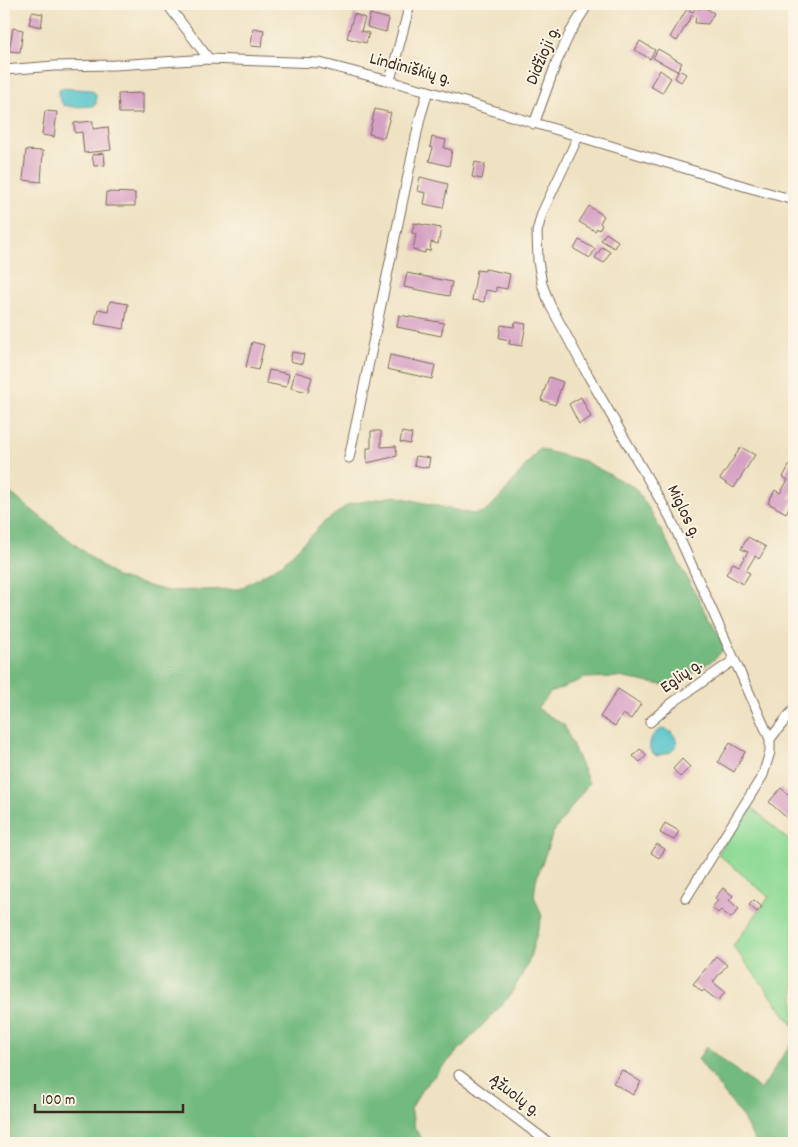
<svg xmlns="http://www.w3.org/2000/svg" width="798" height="1147" font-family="Dekko,sans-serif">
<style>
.green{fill:#8fda96;stroke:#65825a}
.forest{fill:#73ba7f;stroke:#57724e}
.water{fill:#57c4cb;stroke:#497774}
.building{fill:#d5a0c5}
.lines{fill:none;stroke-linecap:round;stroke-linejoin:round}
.street-casing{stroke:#7a6a58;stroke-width:11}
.street{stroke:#fff;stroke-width:9}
.labels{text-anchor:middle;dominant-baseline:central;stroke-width:4;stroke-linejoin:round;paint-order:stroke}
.street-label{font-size:18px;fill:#3b2a1e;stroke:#fcf5e5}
</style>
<rect width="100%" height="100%" fill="#fcf5e5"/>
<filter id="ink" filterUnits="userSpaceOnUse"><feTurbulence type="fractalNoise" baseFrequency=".02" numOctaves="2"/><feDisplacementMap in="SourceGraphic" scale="10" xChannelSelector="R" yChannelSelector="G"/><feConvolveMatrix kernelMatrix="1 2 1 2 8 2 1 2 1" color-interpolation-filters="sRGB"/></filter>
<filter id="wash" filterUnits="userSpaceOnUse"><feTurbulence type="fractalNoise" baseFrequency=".0096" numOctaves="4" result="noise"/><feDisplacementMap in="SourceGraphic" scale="20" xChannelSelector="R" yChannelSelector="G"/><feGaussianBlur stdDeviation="1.12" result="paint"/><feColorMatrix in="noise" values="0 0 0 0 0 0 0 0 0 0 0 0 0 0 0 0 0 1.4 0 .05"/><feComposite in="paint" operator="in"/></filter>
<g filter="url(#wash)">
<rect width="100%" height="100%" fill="#efe2c3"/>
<polygon class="green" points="750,806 794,845 794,1026 733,946 769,897 718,854"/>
<g class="forest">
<polygon points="539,449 584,461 635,488 648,507 725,647 716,658 681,681 667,686 619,677 585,678 550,693 537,708 564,725 589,783 553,833 536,880 534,896 542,916 528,964 509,997 422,1089 411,1109 415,1129 425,1143 4,1143 4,488 116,577 167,591 239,589 282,564 322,524 349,504 395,496 472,514 485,512 501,496"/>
<polygon points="794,1041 794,1143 756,1143 743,1118 698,1059 706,1047 761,1090 784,1054"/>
</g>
<g class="water">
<polygon points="60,88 91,90 96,94 96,104 93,106 74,107 63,105 58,95"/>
<path d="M 662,729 C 671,730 676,735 677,744 L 671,752 L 656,756 L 650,750 C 649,740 652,733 662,729 Z"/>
</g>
<g id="blocks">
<g class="building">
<polygon points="702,6 714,13 708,24 695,23 696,17 692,15 677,41 670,37 687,9 693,12 696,7 700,9"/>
<polygon points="32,12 43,14 41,27 29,24"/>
<polygon points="354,14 365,18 361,31 369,33 366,43 347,38"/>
<polygon points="370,14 389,19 386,32 367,27"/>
<polygon points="13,28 23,30 20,52 9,51"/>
<polygon points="253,28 264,30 262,47 251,46"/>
<polygon points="640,41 655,50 650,59 635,50"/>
<polygon points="658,49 682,63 677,71 653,58"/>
<polygon points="660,70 671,78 662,93 650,86"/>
<polygon points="679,70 686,74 681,82 675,78"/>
<polygon points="143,93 143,113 119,113 118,94"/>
<polygon points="375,109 391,113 384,138 369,134"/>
<polygon points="45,111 57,112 54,137 42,135"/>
<polygon points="93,121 93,129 108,127 111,150 84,153 82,132 75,133 74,123"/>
<polygon points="432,137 446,140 444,148 452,150 449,166 429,161 433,148 430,147"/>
<polygon points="26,150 43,151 41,182 23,180"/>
<polygon points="104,153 105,165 94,166 92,155"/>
<polygon points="475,162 485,164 482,179 472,177"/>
<polygon points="420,177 448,184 443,208 424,204 426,193 417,191"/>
<polygon points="106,192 135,193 135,206 105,206"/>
<polygon points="589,206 604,216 600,223 602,225 599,230 597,228 595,231 579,222"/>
<polygon points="414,223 441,228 438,244 431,242 430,251 425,250 425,253 413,250 416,234 412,233"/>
<polygon points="606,233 618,241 614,248 601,240"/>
<polygon points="579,240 595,249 590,258 574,249"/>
<polygon points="602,247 610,252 604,263 595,258"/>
<polygon points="485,269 510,274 507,289 496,287 496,292 486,290 484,302 472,300 477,270 485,271"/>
<polygon points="407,273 452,282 449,296 404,287"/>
<polygon points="110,301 128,304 124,329 95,324 98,309 108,311"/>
<polygon points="399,315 444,323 441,336 397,327"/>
<polygon points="515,322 526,324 522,346 509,344 510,340 499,338 501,325 514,327"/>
<polygon points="252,342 264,345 258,370 246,367"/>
<polygon points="292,352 304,354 302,364 290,361"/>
<polygon points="390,355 435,365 432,379 387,369"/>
<polygon points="269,370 289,374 286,387 266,383"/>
<polygon points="295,372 312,377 308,392 291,388"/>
<polygon points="549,377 563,382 555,405 541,400"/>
<polygon points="581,397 591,417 579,424 569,404"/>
<polygon points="371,431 381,431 381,447 396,446 397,456 367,463 367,448 371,448"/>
<polygon points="402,432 412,434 410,444 400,442"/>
<polygon points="741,447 755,455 734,488 720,479"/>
<polygon points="416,456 430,458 428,468 414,465"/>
<polygon points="790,464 794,466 794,490 789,498 793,500 786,513 768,503 775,490 780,493 788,480 783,477"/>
<polygon points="748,537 766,547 759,559 755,556 746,571 750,573 743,584 726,574 733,563 739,566 748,552 741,549"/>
<polygon points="618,689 641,704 631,719 623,714 615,726 600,717"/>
<polygon points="730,743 745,752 734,772 718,762"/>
<polygon points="640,749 647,755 640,762 633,756"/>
<polygon points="682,759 690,767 680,777 673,769"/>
<polygon points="781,788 794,799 794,812 788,819 769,802"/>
<polygon points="665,823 679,831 674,840 660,833"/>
<polygon points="657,844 665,849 659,858 651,853"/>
<polygon points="723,888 733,896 729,900 739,909 731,918 721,910 718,913 712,908 718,900 715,898"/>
<polygon points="754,900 762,907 757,912 749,905"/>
<polygon points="716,956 727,965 713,982 725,992 718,1001 704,990 702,992 693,984"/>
<polygon points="622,1070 641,1082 633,1095 613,1083"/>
</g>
</g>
</g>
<g filter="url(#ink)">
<use href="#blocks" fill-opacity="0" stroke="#7a6a58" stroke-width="1"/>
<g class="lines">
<g class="street-casing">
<g id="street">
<polyline points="167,4 209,59"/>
<polyline points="4,70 54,66 115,65 209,59 320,63 428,91 747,187 794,200"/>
<polyline points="390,80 410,4"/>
<polyline points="534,124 557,61 571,31 588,4"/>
<polyline points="578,137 542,213 537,232 538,261 542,284 550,305 585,370 670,517 770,739 770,752 763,775 686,898"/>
<polyline points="349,458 420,118 428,91"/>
<polyline points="650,722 672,703 734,660"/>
<polyline points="770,739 794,709"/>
<polyline points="459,1075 549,1143"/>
</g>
</g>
<use href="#street" class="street"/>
</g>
</g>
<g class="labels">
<g class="street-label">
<text transform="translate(544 56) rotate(-67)">Didžioji g.</text>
<text transform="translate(410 70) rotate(15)">Lindiniškių g.</text>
<text transform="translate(683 512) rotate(64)">Miglos g.</text>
<text transform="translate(682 677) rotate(-35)">Eglių g.</text>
<text transform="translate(514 1096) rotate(37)">Ąžuolų g.</text>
</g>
</g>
<rect width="798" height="1147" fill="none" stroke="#fcf5e5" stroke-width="20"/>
<path d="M35 1104v8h148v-8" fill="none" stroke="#3b2a1e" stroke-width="2.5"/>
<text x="42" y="1104" font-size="15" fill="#3b2a1e" stroke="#fcf5e5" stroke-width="4" paint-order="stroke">100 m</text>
</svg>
